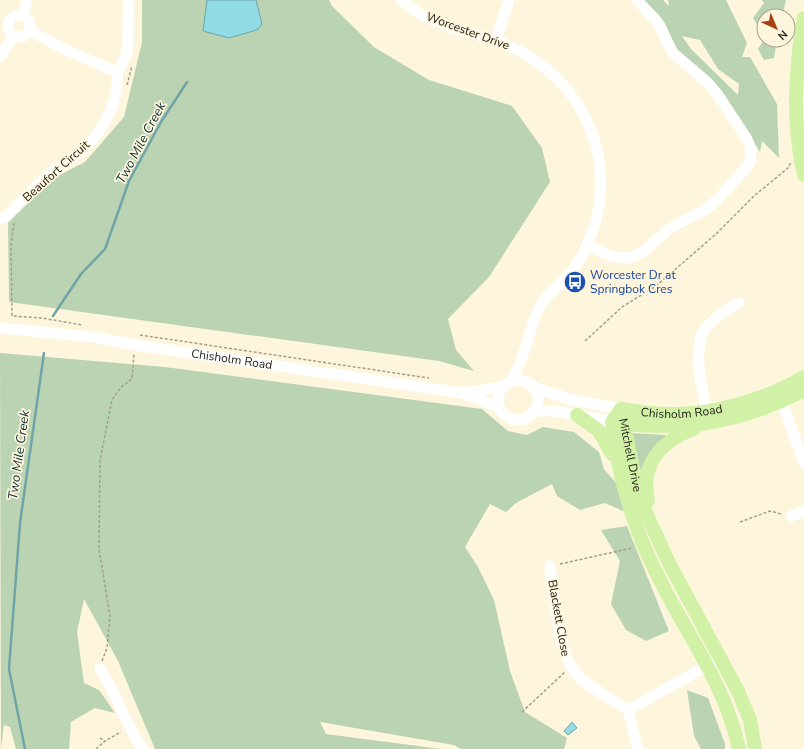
<svg xmlns="http://www.w3.org/2000/svg" width="804" height="749" font-family="'Nunito Sans',sans-serif">
<style>
.green{fill:#bad4b3;fill-rule:evenodd}
.water{fill:#90dbe4;stroke:#70a4a7}
.lines{fill:none;stroke-linecap:round;stroke-linejoin:round}
.stream{stroke:#70a4a7;stroke-width:2.5}
.path{stroke:#a49e8c;stroke-width:1.5;stroke-dasharray:3 2;stroke-linecap:butt}
.minor{stroke:#fff;stroke-width:11}
.major{stroke:#d1f1a7;stroke-width:14}
.labels{text-anchor:middle;dominant-baseline:central;stroke-width:3.5;stroke-linejoin:round;paint-order:stroke}
.street-label{font-size:12px;fill:#26231a;stroke:#fef5dd}
.transit-label{font-size:12px;fill:#164399;stroke:#fef5dd;text-anchor:start}
.water-label{font-size:13px;font-style:italic;fill:#0a3034;stroke:#fef5dd}
</style>
<rect width="100%" height="100%" fill="#fef5dd"/>
<g class="green">
<polygon points="142,0 329,0 332,6 374,47 429,80 512,106 542,148 550,182 489,277 448,319 456,350 474,371 439,361 9,302 8,222 54,178 85,162 124,117 142,42"/>
<path d="M 644,0 L 663,0 L 669,6 L 668,0 L 726,0 L 747,43 L 742,57 L 750,57 L 777,104 L 779,158 L 762,141 L 760,152 L 715,84 L 675,48 L 666,25 L 658,14 ZM 682,36 L 700,40 L 718,69 L 739,84 L 738,95 L 691,49 Z"/>
<polygon points="762,0 786,0 782,16 764,16 764,35 753,18 764,3"/>
<polygon points="764,40 777,40 774,58 764,60 758,49"/>
<polygon points="0,353 165,367 482,409 508,431 527,435 543,427 574,432 599,452 604,469 616,483 625,512 605,503 580,510 557,496 552,484 516,503 506,512 490,504 465,547 478,567 494,600 510,671 525,712 567,738 564,749 461,749 454,745 320,722 326,734 441,749 155,749 118,661 84,599 77,632 84,683 99,690 115,713 95,708 71,722 69,749 16,749 10,727 4,725 1,749"/>
<polygon points="632,433 665,435 667,438 645,468 637,471"/>
<polygon points="627,526 669,631 646,641 626,630 611,604 620,561 601,530"/>
<polygon points="687,690 708,698 725,744 725,749 701,749 694,736"/>
</g>
<g class="water">
<polygon points="207,0 256,0 262,24 257,30 229,38 203,31"/>
<polygon points="572,722 577,728 568,735 564,731"/>
</g>
<g class="lines">
<g class="stream">
<polyline points="53,316 81,274 105,249 129,181 161,122 187,82"/>
<polyline points="25,749 9,669 20,523 44,353"/>
</g>
<g class="path">
<polyline points="127,85 132,66"/>
<polyline points="14,223 11,245 12,316 42,318 82,325"/>
<polyline points="140,335 429,378"/>
<polyline points="585,341 622,307 656,286 716,234 754,196 788,168 791,162"/>
<polyline points="740,522 770,511 781,514"/>
<polyline points="560,564 632,548"/>
<polyline points="102,661 107,648 110,616 99,549 100,460 112,400 121,387 132,379 134,354"/>
<polyline points="522,712 565,672"/>
<polyline points="100,738 105,741"/>
<polyline points="96,749 105,741 121,732"/>
</g>
<g class="minor">
<path d="M 401,0 C 436,32 486,31 525,54 C 592,93 620,174 587,245 C 583,256 574,269 566,278 C 559,287 547,294 541,304 C 532,320 530,335 524,352 C 521,362 516,371 512,380"/>
<circle cx="19" cy="26" r="11"/>
<polyline points="23,16 27,0"/>
<polyline points="496,40 509,0"/>
<polyline points="0,56 14,36"/>
<polyline points="117,72 127,54 129,0"/>
<path d="M 0,219 L 6,217 C 21,202 36,186 52,172 C 59,167 66,163 73,158 C 100,137 119,107 117,72 L 64,49 L 29,30"/>
<polyline points="587,246 614,257 630,258 643,252 669,229 706,209 718,199 745,169 751,160 751,149 747,139 718,95 707,82 673,53 658,23 637,0"/>
<path id="s1" d="M 0,328 L 93,337 L 135,345 L 462,393 L 499,407"/>
<circle cx="518" cy="400" r="20"/>
<polyline points="533,387 569,399 621,409"/>
<polyline points="463,393 502,387"/>
<polyline points="779,394 804,463"/>
<polyline points="534,411 556,411 620,423"/>
<path d="M 708,419 C 704,392 694,365 701,337 C 703,325 728,308 739,303"/>
<polyline points="791,516 804,511"/>
<path d="M 550,566 C 555,597 557,657 580,678 C 594,690 613,700 628,710 L 721,658"/>
<path d="M 100,669 C 117,694 125,724 143,749"/>
<polyline points="628,710 638,749"/>
</g>
<g class="major">
<path d="M 804,18 C 795,67 792,126 804,175"/>
<path d="M 621,409 L 612,422 C 619,484 635,533 664,588 C 692,642 726,688 739,749"/>
<path id="s2" d="M 621,409 L 638,493 L 646,513 L 670,565 L 738,691 L 750,720 L 755,749"/>
<path id="s3" d="M 621,409 C 637,411 653,414 670,414 C 712,415 767,399 804,377"/>
<polyline points="577,415 599,431 612,454"/>
<path d="M 625,424 C 687,431 748,420 804,390"/>
<path d="M 648,501 C 640,464 661,441 694,429"/>
</g>
</g>
<defs>
<g id="bus-disc" transform="scale(1.15)"><circle r="9.5" fill="#1a4fb4" stroke="#fef5dd"/><path d="M-5-6H5V4H4V6H2V4H-2V6H-4V4H-5ZM-3.5-4V0h7V-4ZM-3.5 1.2v1.5H-2V1.2ZM2 1.2v1.5H3.5V1.2Z" fill="#fff"/></g>
</defs>
<g fill-rule="evenodd">
<use href="#bus-disc" x="575" y="282"/>
</g>
<g class="labels">
<g class="street-label">
<text transform="translate(468 31) rotate(20)">Worcester Drive</text>
<text transform="translate(56 171) rotate(-42)">Beaufort Circuit</text>
<text stroke="none"><textPath href="#s1" startOffset="234">Chisholm Road</textPath></text>
<text stroke="none"><textPath href="#s3" startOffset="61">Chisholm Road</textPath></text>
<text stroke="none"><textPath href="#s2" startOffset="47">Mitchell Drive</textPath></text>
<text transform="translate(559 618) rotate(80)">Blackett Close</text>
</g>
<g class="transit-label">
<text x="590" y="275">Worcester Dr at<tspan x="590" dy="14">Springbok Cres</tspan></text>
</g>
<g class="water-label">
<text transform="translate(141 143) rotate(-62)">Two Mile Creek</text>
<text transform="translate(19 455) rotate(-82)">Two Mile Creek</text>
</g>
</g>
<g transform="translate(776 28) rotate(136)"><circle r="19" fill="#fef5dd" stroke="#a8a18f"/>
<path d="M0-3L7 15L0 10L-7 15Z" fill="#a64114"/>
<text y="-6" font-size="11" font-weight="bold" text-anchor="middle" fill="#26231a">N</text>
</g>
</svg>
